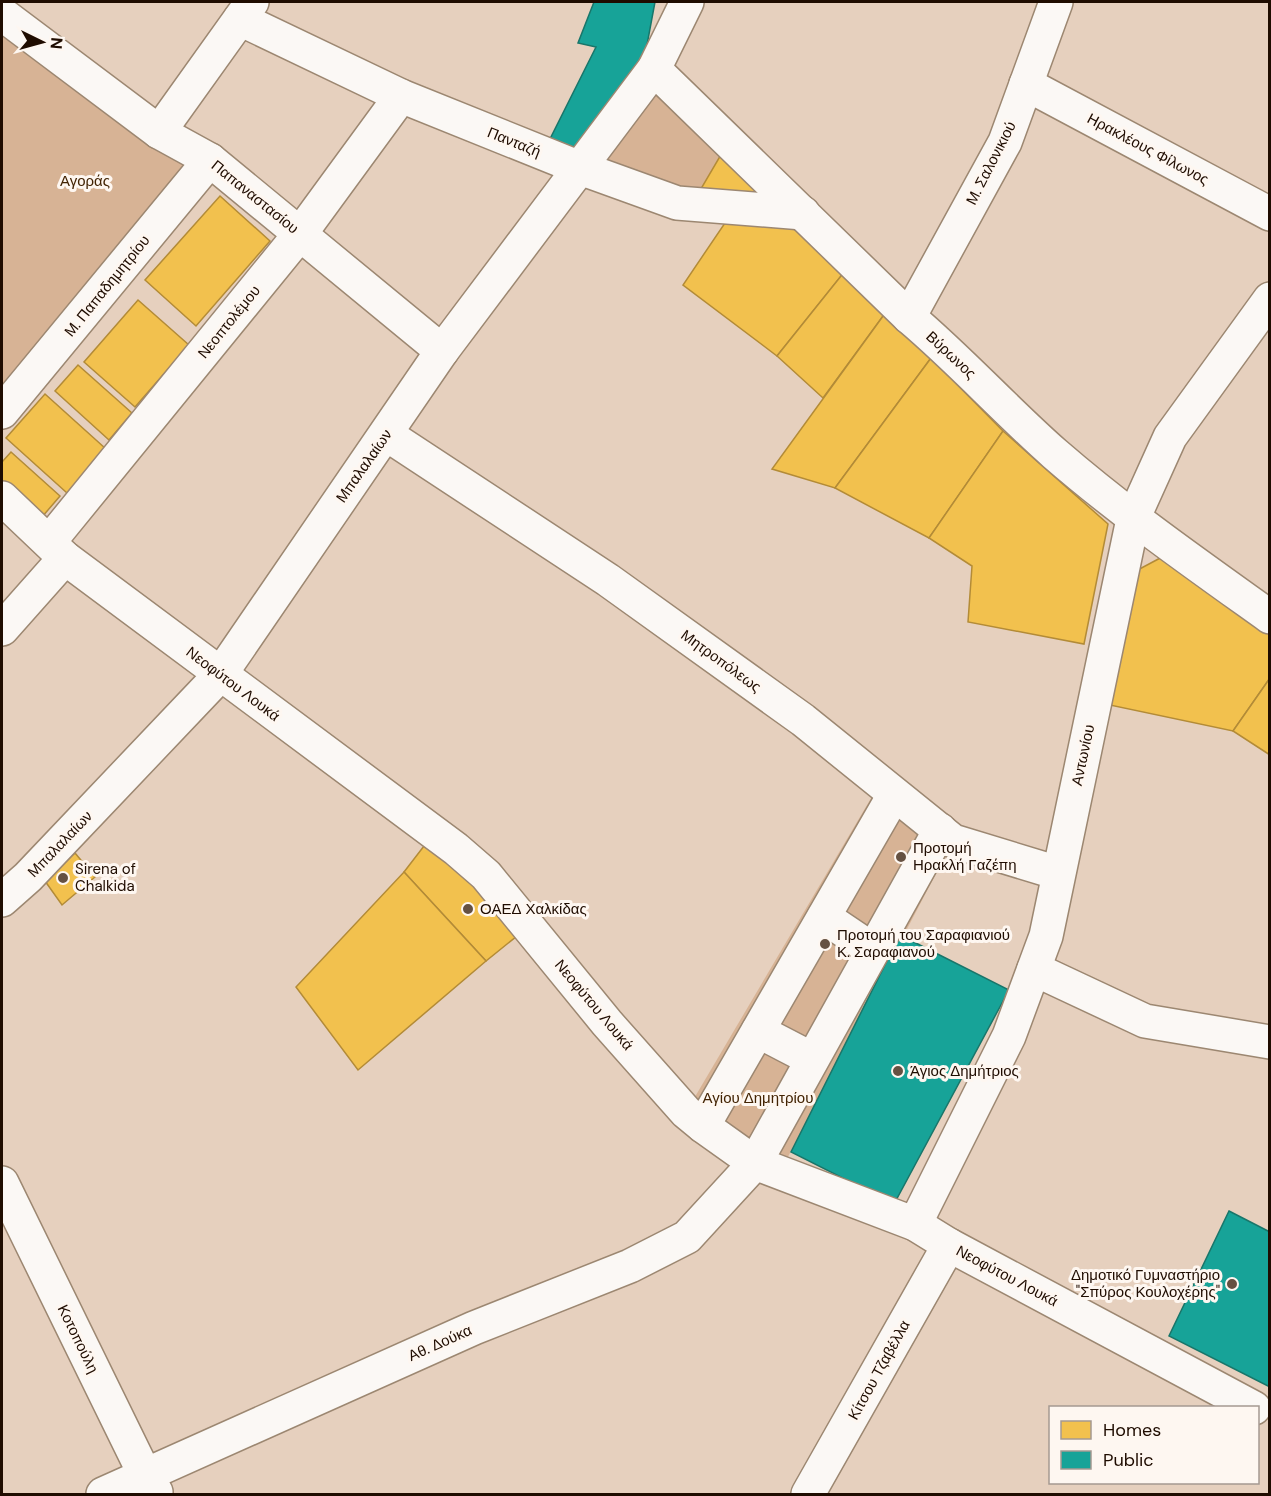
<svg xmlns="http://www.w3.org/2000/svg" width="1271" height="1496" font-family="'DM Sans',sans-serif">
<style>
.green{fill:#d7b395}
.homes{fill:#f2c14e;stroke:#b38b37;stroke-width:1.5}
.public{fill:#17a398;stroke:#19766a;stroke-width:1.5}
.lines{fill:none;stroke-linecap:round;stroke-linejoin:round}
.street-casing{stroke:#9c8771;stroke-width:36}
.secondary-casing{stroke:#9c8771;stroke-width:36}
.street{stroke:#fbf8f5;stroke-width:33}
.secondary{stroke:#fbf8f5;stroke-width:33}
.poi-dot{fill:#655142;stroke:#fef7f1;stroke-width:2}
.labels{text-anchor:middle;dominant-baseline:central;stroke-width:6;stroke-linejoin:round;paint-order:stroke}
.street-label{font-size:15px;fill:#1f0c00;stroke:#fef7f1}
.park-label{font-size:15px;fill:#422303;stroke:#fef7f1}
.poi-label{font-size:15px;fill:#1f0c00;stroke:#fef7f1;text-anchor:start}
</style>
<rect width="100%" height="100%" fill="#e6d0be"/>
<g class="green">
<polygon points="2,14 210,160 2,411"/>
<polygon points="654,69 729,141 692,204 580,168"/>
<polygon points="880,783 953,841 780,1172 686,1112"/>
</g>
<g class="homes">
<polygon points="729,141 803,213 692,204"/>
<polygon points="220,196 270,241 196,326 145,280"/>
<polygon points="727,220 799,225 845,271 777,356 683,285"/>
<polygon points="845,271 886,312 823,398 777,356"/>
<polygon points="138,300 189,345 135,407 84,362"/>
<polygon points="886,312 931,358 835,488 772,469"/>
<polygon points="931,358 1003,431 929,538 835,488"/>
<polygon points="78,365 132,413 109,440 55,391"/>
<polygon points="45,394 106,449 67,493 6,438"/>
<polygon points="1003,431 1108,524 1084,644 968,622 972,566 929,538"/>
<polygon points="11,452 60,496 36,524 2,493 2,462"/>
<polygon points="1164,556 1270,635 1270,678 1233,731 1105,704 1132,573"/>
<polygon points="1270,678 1270,755 1233,731"/>
<polygon points="424,846 481,882 517,936 486,961 404,872"/>
<polygon points="75,853 95,877 62,905 45,881"/>
<polygon points="404,872 486,961 358,1070 296,987"/>
</g>
<g class="public">
<polygon points="594,2 655,2 644,61 576,156 548,143 596,47 578,43"/>
<polygon points="900,935 1009,990 894,1204 791,1152"/>
<polygon points="1229,1211 1270,1232 1270,1387 1169,1336"/>
</g>
<g class="lines">
<g class="street-casing">
<g id="street">
<polyline points="2,14 159,132 210,160 442,351"/>
<polyline points="240,19 401,96 580,168 677,203 803,213"/>
<path d="M 654,69 L 909,317 C 960,360 1005,410 1055,454 C 1123,513 1196,564 1270,617"/>
<polyline points="1026,84 1270,214"/>
<polyline points="159,132 252,2"/>
<polyline points="909,317 1005,142 1056,2"/>
<polyline points="2,412 210,160"/>
<polyline points="386,434 608,580 803,720 953,841 1058,873"/>
<polyline points="49,542 300,234 401,96"/>
<polyline points="2,629 65,558"/>
<polyline points="2,900 28,877 220,675 442,351 654,69 687,2"/>
<polyline points="824,917 873,950"/>
<polyline points="1034,969 1145,1021 1270,1042"/>
<polyline points="758,1031 812,1059"/>
<polyline points="703,1126 894,795"/>
<polyline points="2,1183 145,1475 156,1492"/>
<polyline points="915,1224 1009,1036 1046,936 1133,519 1170,437 1270,299"/>
<polyline points="103,1494 474,1328 630,1266 687,1237 755,1163 940,830"/>
<polyline points="808,1494 949,1245"/>
</g>
</g>
<g class="secondary-casing">
<polyline id="secondary" points="2,498 65,558 456,849 486,875 607,1023 686,1112 703,1126 755,1163 915,1224 949,1245 1254,1408"/>
</g>
<use href="#street" class="street"/>
<use href="#secondary" class="secondary"/>
</g>
<g class="poi-dot">
<circle cx="901" cy="857" r="6"/>
<circle cx="63" cy="878" r="6"/>
<circle cx="468" cy="909" r="6"/>
<circle cx="825" cy="944" r="6"/>
<circle cx="898" cy="1071" r="6"/>
<circle cx="1232" cy="1284" r="6"/>
</g>
<g class="labels">
<g class="street-label">
<text transform="translate(514 142) rotate(22)">Πανταζή</text>
<text transform="translate(1148 149) rotate(28)">Ηρακλέους Φίλωνος</text>
<text transform="translate(991 163) rotate(-63)">Μ. Σαλονικιού</text>
<text transform="translate(255 197) rotate(39)">Παπαναστασίου</text>
<text transform="translate(107 286) rotate(-51)">Μ. Παπαδημητρίου</text>
<text transform="translate(229 322) rotate(-51)">Νεοπτολέμου</text>
<text transform="translate(951 355) rotate(43)">Βύρωνος</text>
<text transform="translate(364 466) rotate(-55)">Μπαλαλαίων</text>
<text transform="translate(721 661) rotate(36)">Μητροπόλεως</text>
<text transform="translate(233 684) rotate(37)">Νεοφύτου Λουκά</text>
<text transform="translate(1083 755) rotate(-78)">Αντωνίου</text>
<text transform="translate(60 844) rotate(-46)">Μπαλαλαίων</text>
<text transform="translate(594 1005) rotate(50)">Νεοφύτου Λουκά</text>
<text transform="translate(1007 1276) rotate(28)">Νεοφύτου Λουκά</text>
<text transform="translate(78 1339) rotate(64)">Κοτοπούλη</text>
<text transform="translate(440 1343) rotate(-24)">Αθ. Δούκα</text>
<text transform="translate(879 1370) rotate(-61)">Κίτσου Τζαβέλλα</text>
</g>
<g class="park-label">
<text x="85" y="181">Αγοράς</text>
<text x="758" y="1098">Αγίου Δημητρίου</text>
</g>
<g class="poi-label">
<text x="913" y="848">Προτομή<tspan x="913" dy="17">Ηρακλή Γαζέπη</tspan></text>
<text x="75" y="869">Sirena of<tspan x="75" dy="17">Chalkida</tspan></text>
<text x="480" y="909">ΟΑΕΔ Χαλκίδας</text>
<text x="837" y="935">Προτομή του Σαραφιανιού<tspan x="837" dy="17">Κ. Σαραφιανού</tspan></text>
<text x="910" y="1071">Άγιος Δημήτριος</text>
<text x="1220" y="1275" text-anchor="end">Δημοτικό Γυμναστήριο<tspan x="1220" dy="17">"Σπύρος Κουλοχέρης"</tspan></text>
</g>
</g>
<rect width="1271" height="1496" fill="none" stroke="#1f0c00" stroke-width="6"/>
<rect x="1049" y="1406" width="210" height="78" fill="#fef7f1" stroke="#a59991" stroke-width="1.5"/>
<rect x="1061" y="1421" width="30" height="18" fill="#f2c14e" stroke="#a59991" stroke-width="1.5"/>
<text x="1103" y="1436" font-size="18" fill="#1f0c00">Homes</text>
<rect x="1061" y="1451" width="30" height="18" fill="#17a398" stroke="#a59991" stroke-width="1.5"/>
<text x="1103" y="1466" font-size="18" fill="#1f0c00">Public</text>
<g transform="translate(42 42) rotate(95)" stroke="#fef7f1" stroke-width="4.5" paint-order="stroke">
<path d="M0-4.5L10 22L0 15L-10 22Z" fill="#1f0c00"/>
<text y="-9" font-size="16" font-weight="bold" text-anchor="middle" fill="#1f0c00">N</text>
</g>
</svg>
